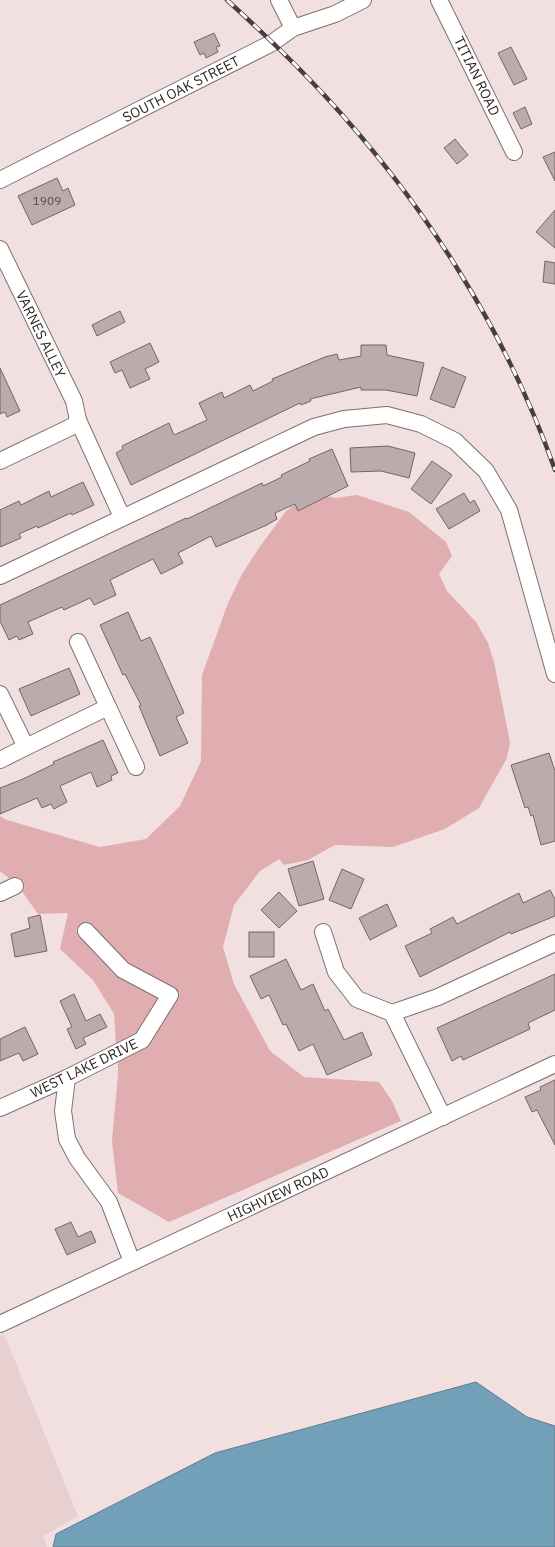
<svg xmlns="http://www.w3.org/2000/svg" width="555" height="1547" font-family="'IBM Plex Sans',sans-serif">
<style>
.built{fill:#e8cfd0}
.green{fill:#e0adb0}
.water{fill:#73a0b9;stroke:#5e7c8e}
.building{fill:#bcabac;stroke:#746566}
.lines{fill:none;stroke-linecap:round;stroke-linejoin:round}
.minor-casing{stroke:#7f6f70;stroke-width:18}
.minor{stroke:#fff;stroke-width:16}
.rail-casing{stroke:#463f3f;stroke-width:4.5}
.rail{stroke:#fff;stroke-width:3;stroke-dasharray:9;stroke-linecap:butt}
.labels{text-anchor:middle;dominant-baseline:central;stroke-width:3;stroke-linejoin:round;paint-order:stroke}
.number-label{font-size:12px;fill:#524949}
.street-label{font-size:14px;fill:#2e2828;stroke:#fff}
</style>
<rect width="100%" height="100%" fill="#f2e0e1"/>
<polygon class="built" points="4,1334 78,1516 43,1536 47,1547 0,1547 0,1336"/>
<polygon class="green" points="308,495 322,495 335,498 357,495 409,512 446,542 452,556 439,574 447,591 476,622 488,643 494,662 510,742 507,758 479,808 445,829 393,847 335,845 308,860 284,865 279,859 260,871 234,905 223,947 234,984 270,1051 304,1077 379,1082 392,1101 401,1121 169,1222 118,1193 112,1141 118,1074 118,1060 148,1043 180,993 128,965 87,922 76,931 117,975 160,998 137,1035 116,1045 114,1014 93,980 60,949 68,913 38,914 21,890 25,888 19,877 11,880 0,871 0,816 7,820 100,847 146,839 180,806 201,761 202,675 228,603 242,574 259,548 286,511"/>
<polygon class="water" points="476,1382 527,1417 555,1426 555,1547 53,1547 56,1534 215,1453"/>
<g class="building">
<polygon points="214,33 220,46 216,47 218,52 206,58 204,53 200,55 194,42"/>
<polygon points="511,47 527,79 514,85 498,53"/>
<polygon points="525,107 532,124 521,129 513,113"/>
<polygon points="455,139 468,155 457,164 444,148"/>
<polygon points="555,152 555,181 543,157"/>
<polygon points="57,178 63,191 68,188 75,205 32,225 18,196"/>
<polygon points="555,210 555,248 536,232"/>
<polygon points="545,261 555,263 555,284 543,282"/>
<polygon points="120,311 125,322 97,336 92,325"/>
<polygon points="150,343 159,362 145,369 150,379 130,388 122,370 115,373 110,362"/>
<polygon points="361,345 386,345 387,355 424,363 417,396 386,390 361,390 361,387 310,399 311,401 301,405 300,403 131,485 116,453 123,449 122,446 169,423 174,435 207,420 199,403 222,392 224,398 250,385 253,391 273,381 272,379 325,357 337,354 339,360 361,356"/>
<polygon points="442,367 466,377 454,408 430,399"/>
<polygon points="0,368 20,411 7,417 5,412 0,414"/>
<polygon points="388,446 415,453 409,478 381,471 351,472 350,448"/>
<polygon points="332,449 348,486 298,511 295,504 275,513 277,519 267,525 216,547 211,536 178,553 183,563 161,574 153,559 110,580 116,595 94,605 90,598 64,610 62,607 28,622 33,634 19,640 17,636 9,640 0,621 0,605 186,518 187,519 262,483 263,486 282,477 281,475 310,461 309,459"/>
<polygon points="432,461 452,475 431,504 411,489"/>
<polygon points="83,482 94,505 72,515 71,513 38,528 37,526 19,534 21,538 0,547 0,510 19,501 21,505 49,491 51,497"/>
<polygon points="464,493 470,503 474,500 480,511 449,529 436,509"/>
<polygon points="128,612 141,641 150,637 184,713 176,717 188,743 160,756 139,706 141,705 125,674 123,675 100,625"/>
<polygon points="69,668 80,694 31,716 19,689"/>
<polygon points="103,740 118,773 111,776 112,780 97,787 91,772 60,786 67,802 54,809 51,804 42,808 37,798 0,814 0,788 23,779 54,764 53,762"/>
<polygon points="549,753 555,771 555,841 541,845 533,815 531,816 528,807 525,808 511,765"/>
<polygon points="313,861 324,899 299,906 288,869"/>
<polygon points="342,869 364,879 351,909 329,900"/>
<polygon points="550,890 555,899 555,916 511,934 510,932 420,977 405,946 432,933 430,929 453,917 457,924 519,893 523,903"/>
<polygon points="279,892 297,911 279,928 261,910"/>
<polygon points="387,904 397,926 370,940 359,918"/>
<polygon points="40,915 47,951 15,957 11,934 30,928 28,918"/>
<rect x="249" y="932" width="25" height="25"/>
<polygon points="286,959 301,990 313,984 325,1011 328,1009 344,1040 362,1032 372,1055 327,1075 313,1044 299,1051 286,1024 283,1025 269,995 261,999 250,976"/>
<polygon points="555,974 555,1010 528,1023 530,1029 463,1060 461,1056 452,1061 437,1028"/>
<polygon points="74,994 86,1021 100,1014 107,1027 83,1038 86,1044 76,1049 67,1029 72,1027 60,1001"/>
<polygon points="25,1027 38,1054 23,1061 19,1053 0,1061 0,1039"/>
<polygon points="555,1080 555,1145 537,1110 532,1112 525,1097 541,1090 540,1087"/>
<polygon points="71,1222 78,1237 91,1231 96,1242 67,1255 55,1229"/>
</g>
<g class="lines">
<g class="minor-casing">
<g id="minor">
<polyline points="279,0 293,28"/>
<polyline points="439,0 514,152"/>
<polyline points="0,180 272,43 293,28 335,14 363,0"/>
<polyline points="0,249 74,401 78,420 122,517"/>
<polyline points="0,461 73,426 78,420"/>
<polyline points="0,576 314,427 344,419 387,415 421,424 455,441 486,471 509,510 555,674"/>
<polyline points="0,694 26,747 108,707 78,642"/>
<polyline points="108,707 136,767"/>
<polyline points="0,760 26,747"/>
<polyline points="0,893 15,886"/>
<polyline points="323,932 336,972 357,999 392,1013 443,1117"/>
<polyline points="392,1013 438,997 555,943"/>
<polyline points="67,1078 63,1111 67,1139 77,1158 109,1202 132,1262"/>
<polyline points="0,1108 67,1078 142,1040 170,995 123,970 86,931"/>
<polyline points="0,1324 555,1064"/>
</g>
</g>
<use href="#minor" class="minor"/>
<g class="rail-casing">
<path id="rail" d="M 227,0 C 261,31 295,63 326,97 C 425,204 507,333 555,470"/>
</g>
<use href="#rail" class="rail"/>
</g>
<g class="labels">
<g class="number-label">
<text x="47" y="200">1909</text>
</g>
<g class="street-label">
<text transform="translate(477 76) rotate(64)">TITIAN ROAD</text>
<text transform="translate(181 89) rotate(-27)">SOUTH OAK STREET</text>
<text transform="translate(41 334) rotate(64)">VARNES ALLEY</text>
<text transform="translate(84 1068) rotate(-26)">WEST LAKE DRIVE</text>
<text transform="translate(278 1194) rotate(-25)">HIGHVIEW ROAD</text>
</g>
</g>
</svg>
